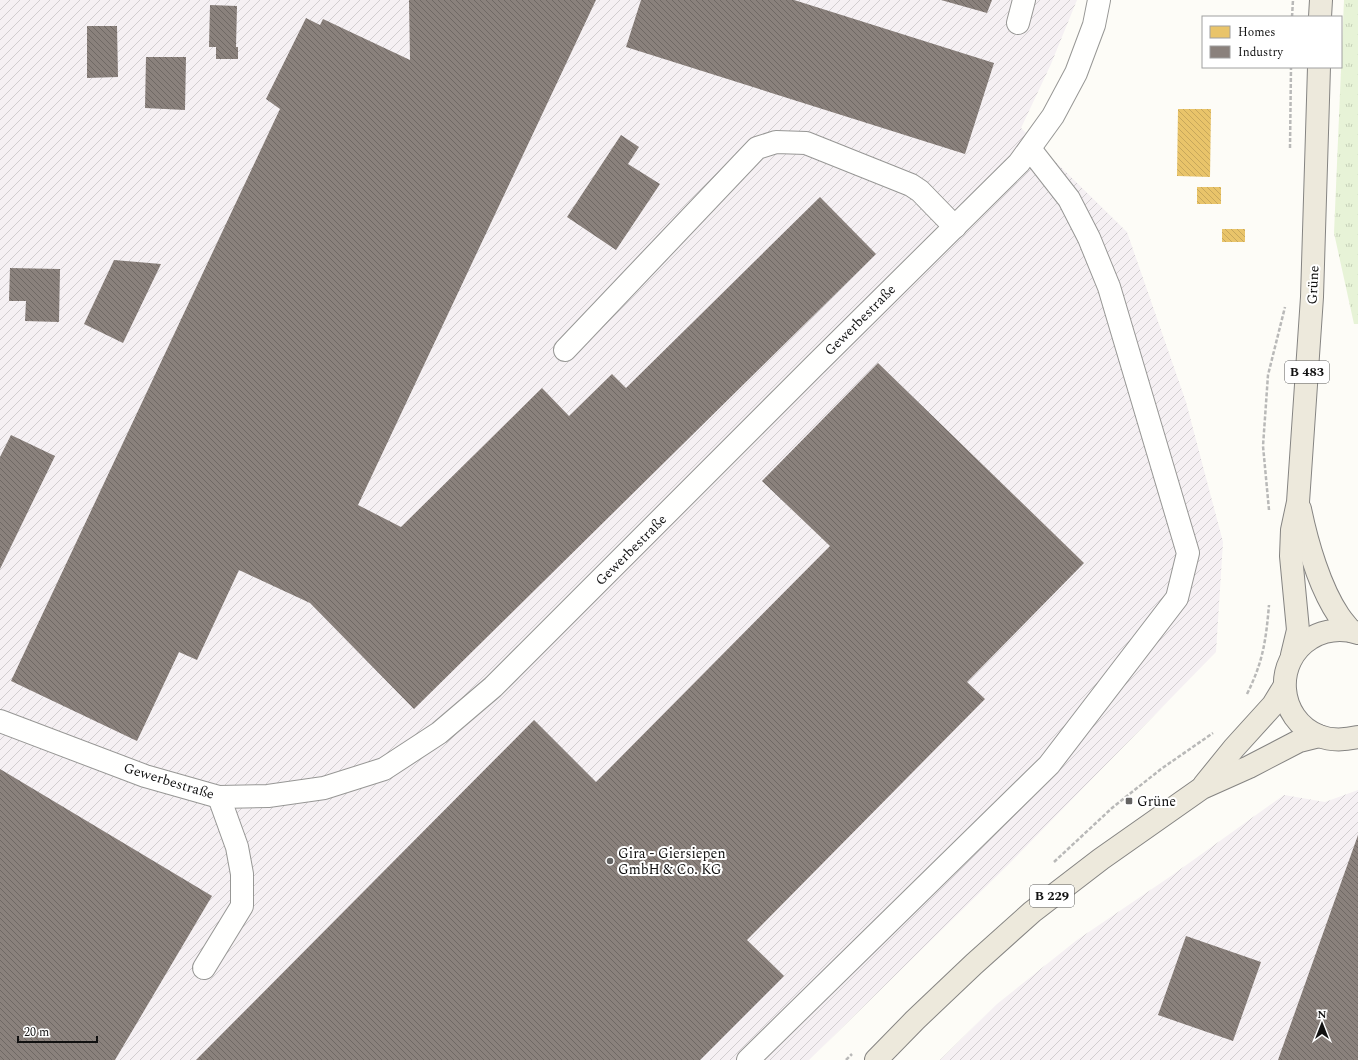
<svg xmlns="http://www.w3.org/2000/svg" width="1358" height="1060" font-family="Spectral,serif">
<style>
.industrial{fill:url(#industrial-furrows)}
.grass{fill:url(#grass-tufts)}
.homes{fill:url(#homes-back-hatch)}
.industry{fill:url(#industry-back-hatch)}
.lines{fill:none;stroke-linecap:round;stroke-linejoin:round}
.minor-casing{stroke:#979795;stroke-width:24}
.major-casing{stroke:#858482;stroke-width:24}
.path{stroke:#b9b9b8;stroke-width:2.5;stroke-dasharray:4 2;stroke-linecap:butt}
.minor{stroke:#fffffe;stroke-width:22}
.major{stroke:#ede9dc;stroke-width:22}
.poi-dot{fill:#646362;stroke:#fff;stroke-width:1.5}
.labels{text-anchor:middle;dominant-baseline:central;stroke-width:4;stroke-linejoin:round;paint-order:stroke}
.shield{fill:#fff;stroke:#585858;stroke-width:1}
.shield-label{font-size:13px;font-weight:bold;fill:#111}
.street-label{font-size:14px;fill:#111;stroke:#fff}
.poi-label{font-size:14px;fill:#111;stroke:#fff;text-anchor:start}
</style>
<defs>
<pattern id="industrial-furrows" width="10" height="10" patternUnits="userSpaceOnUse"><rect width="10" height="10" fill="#f5f0f3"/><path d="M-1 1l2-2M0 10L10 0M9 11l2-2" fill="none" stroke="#d1cdcf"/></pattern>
<pattern id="grass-tufts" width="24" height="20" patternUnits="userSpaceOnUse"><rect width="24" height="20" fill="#e7f3d7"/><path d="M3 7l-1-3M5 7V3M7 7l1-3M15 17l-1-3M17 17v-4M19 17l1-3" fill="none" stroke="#c5cfb8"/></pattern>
<pattern id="homes-back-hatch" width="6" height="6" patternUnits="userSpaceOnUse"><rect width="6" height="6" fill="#e9c46a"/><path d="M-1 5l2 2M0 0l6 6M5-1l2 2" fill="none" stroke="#c7a75b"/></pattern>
<pattern id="industry-back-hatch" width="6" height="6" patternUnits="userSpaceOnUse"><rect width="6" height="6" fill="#8a817c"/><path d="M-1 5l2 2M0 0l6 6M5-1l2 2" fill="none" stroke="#6f6864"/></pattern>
</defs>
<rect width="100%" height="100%" fill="#fdfcf7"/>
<g class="industrial">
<polygon points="0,0 1077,0 1051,64 1021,128 1127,232 1186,402 1223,542 1216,652 1009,864 809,1060 0,1060"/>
<polygon points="1358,790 1358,1060 940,1060 997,1004 1077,940 1171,876 1284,795 1325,802"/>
</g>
<polygon class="grass" points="1344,0 1358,0 1358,324 1354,324 1334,233"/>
<g class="homes">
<polygon points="1178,109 1211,109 1210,177 1177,176"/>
<rect x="1197" y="187" width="24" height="17"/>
<rect x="1222" y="229" width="23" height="13"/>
</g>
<g class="industry">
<polygon points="409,0 596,0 358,505 401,527 542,388 569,416 612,374 626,388 820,197 876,254 414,709 310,603 239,570 197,660 179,652 137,741 11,681 280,109 266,99 306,18 320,25 323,19 410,60"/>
<polygon points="641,0 794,0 994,63 965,154 626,47"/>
<polygon points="941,0 992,0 987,13"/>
<polygon points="210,5 237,6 236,47 238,47 238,59 216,59 216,47 209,47"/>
<polygon points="87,26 117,26 118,77 87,78"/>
<polygon points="146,57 186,57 185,110 145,108"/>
<polygon points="621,135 639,147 628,164 660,184 616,250 567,217"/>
<polygon points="114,260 161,264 123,343 84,324"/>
<polygon points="10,268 60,269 59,322 25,321 26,301 9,301"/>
<polygon points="878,363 1084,563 967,682 985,699 747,940 784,976 700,1060 196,1060 534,720 596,782 830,546 762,481"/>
<polygon points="11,435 55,456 0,569 0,457"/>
<polygon points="0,769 212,896 115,1060 0,1060"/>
<polygon points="1358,835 1358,1060 1278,1060"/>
<polygon points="1186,936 1261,962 1233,1041 1158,1015"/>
</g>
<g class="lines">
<g class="minor-casing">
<g id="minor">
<polyline points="1018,23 1024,0"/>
<polyline points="565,350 757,148 776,142 806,143 911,185 920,191 955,227"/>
<polyline points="0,721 145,776 219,797 268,796 324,788 384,769 439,733 493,687 813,367 1019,163 1053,116 1076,73 1094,25 1099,0"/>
<polyline points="204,968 242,906 242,874 237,847 219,797"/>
<polyline points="748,1060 1049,765 1177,598 1188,553 1109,287 1089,238 1069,199 1030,149"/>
</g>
</g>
<g class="major-casing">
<g id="major">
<polyline points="1320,17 1321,0"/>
<path d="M 1300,509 C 1307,543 1320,588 1339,616 C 1343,622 1347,626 1351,631"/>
<path d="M 1358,633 C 1342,628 1325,630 1311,638 C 1273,661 1277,719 1319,736 C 1332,741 1345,740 1358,737"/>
<polyline points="1292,655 1298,630 1291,556 1292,530 1298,502 1312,297 1319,67"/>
<polyline points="1204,785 1234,748 1273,705 1284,687"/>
<polyline points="876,1060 915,1020 974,964 1032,912 1101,859 1202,788 1249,767 1299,741 1319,736"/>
</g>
</g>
<g class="path">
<polyline points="1292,17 1293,0"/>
<polyline points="1290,148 1291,67"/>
<polyline points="1269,510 1263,446 1268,375 1285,307"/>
<path d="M 1247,694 C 1263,662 1266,640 1269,605"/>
<polyline points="1054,862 1112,808 1161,769 1213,733"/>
<polyline points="846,1060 852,1054"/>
</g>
<use href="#minor" class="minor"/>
<use href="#major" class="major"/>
</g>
<g class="poi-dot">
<rect x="1125" y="797" width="8" height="8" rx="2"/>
<circle cx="610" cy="861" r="4"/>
</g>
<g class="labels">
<g class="shield">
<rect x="1285" y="361" width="44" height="22" rx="3"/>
<rect x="1030" y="885" width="44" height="22" rx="3"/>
</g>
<g class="shield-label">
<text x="1307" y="372">B 483</text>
<text x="1052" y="896">B 229</text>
</g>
<g class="street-label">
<text transform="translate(1313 285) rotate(-87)">Grüne</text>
<text transform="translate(860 320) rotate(-45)">Gewerbestraße</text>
<text transform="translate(631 550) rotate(-45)">Gewerbestraße</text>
<text transform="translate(169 781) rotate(17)">Gewerbestraße</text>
</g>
<g class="poi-label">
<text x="1137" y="801">Grüne</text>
<text x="618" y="853">Gira - Giersiepen<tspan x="618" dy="16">GmbH &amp; Co. KG</tspan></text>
</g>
</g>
<rect x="1202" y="16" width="140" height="52" fill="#ffffff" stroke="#a0a0a0"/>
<rect x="1210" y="26" width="20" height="12" fill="#e9c46a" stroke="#a0a0a0"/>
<text x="1238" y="36" font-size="12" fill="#111111">Homes</text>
<rect x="1210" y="46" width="20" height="12" fill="#8a817c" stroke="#a0a0a0"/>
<text x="1238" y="56" font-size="12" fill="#111111">Industry</text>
<g transform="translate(1322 1024)" stroke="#ffffff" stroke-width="3" paint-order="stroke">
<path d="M0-3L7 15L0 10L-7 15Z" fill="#111111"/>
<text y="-6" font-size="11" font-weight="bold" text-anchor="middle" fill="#111111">N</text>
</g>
<path d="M18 1036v6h79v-6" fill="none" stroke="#111111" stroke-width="2"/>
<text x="24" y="1036" font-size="12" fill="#111111" stroke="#ffffff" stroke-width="3" paint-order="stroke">20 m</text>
</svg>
